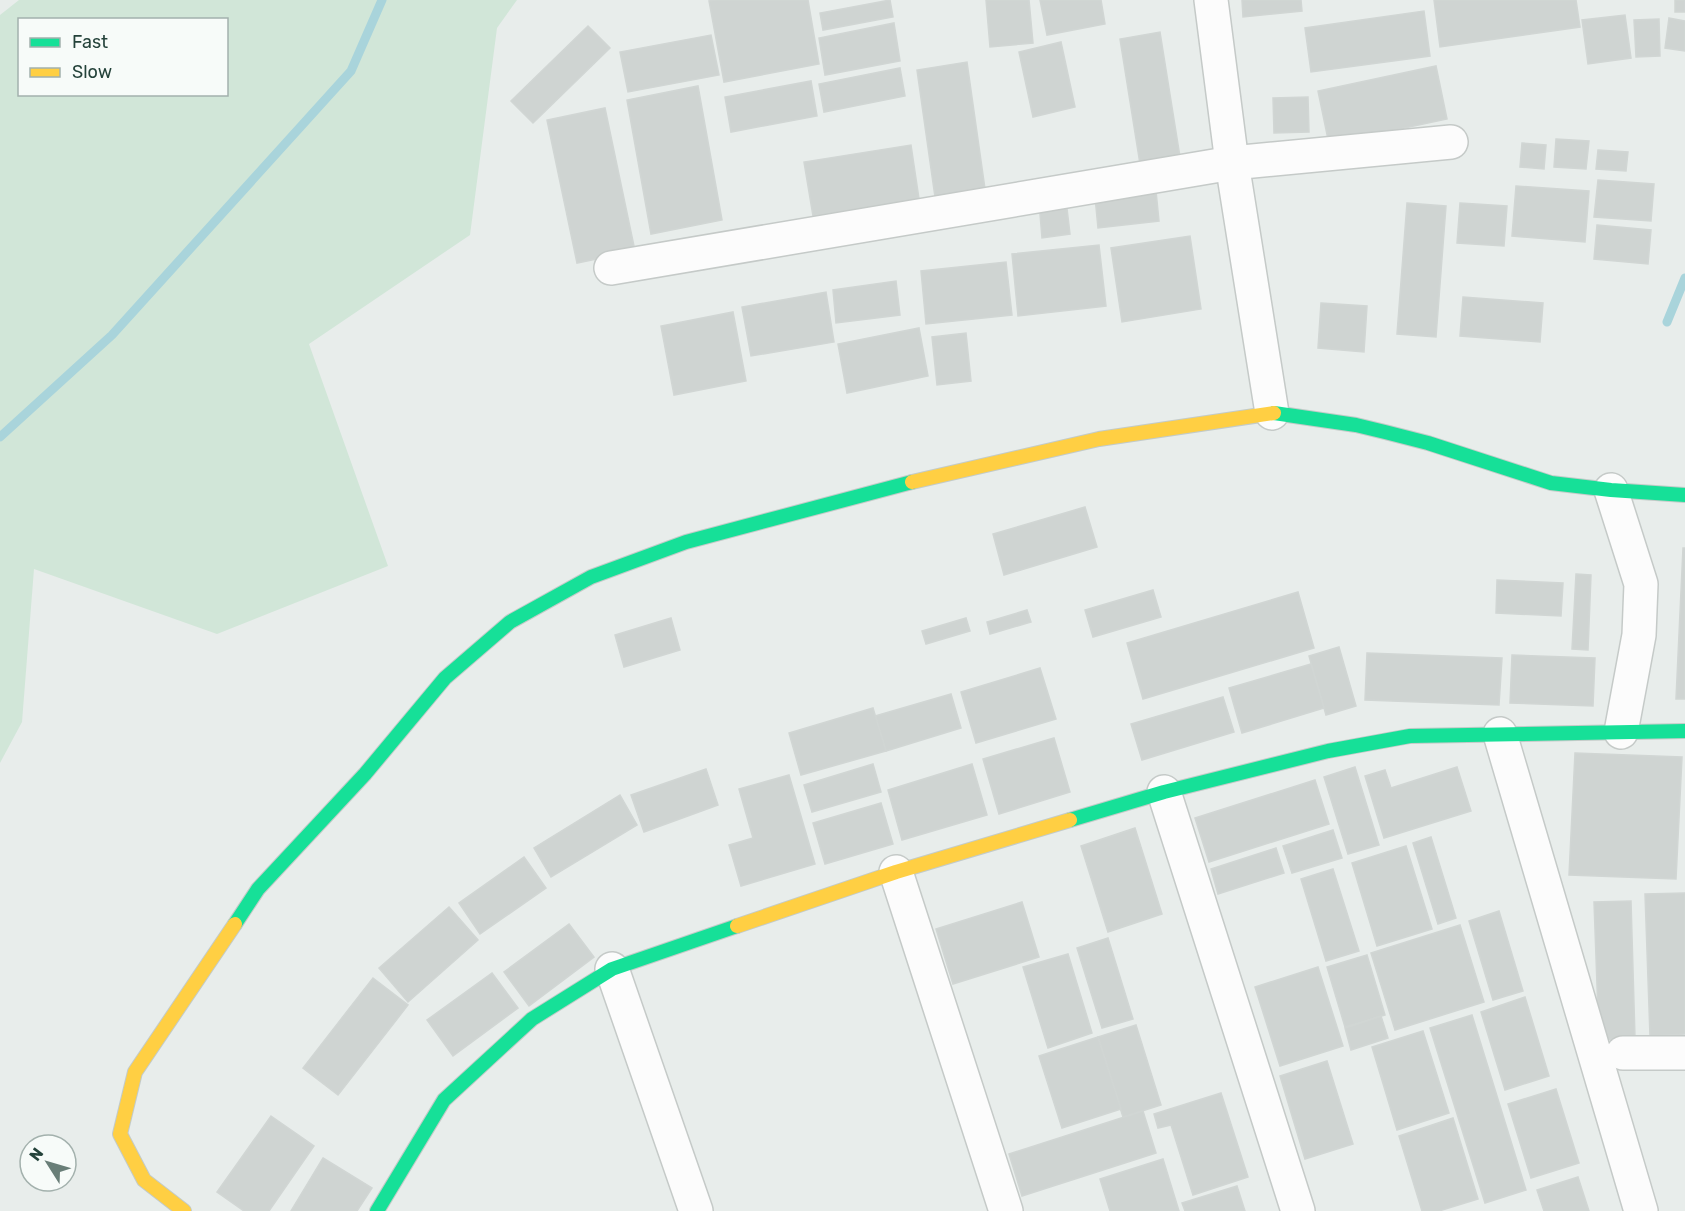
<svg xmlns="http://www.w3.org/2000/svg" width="1685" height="1211" font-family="Rubik,sans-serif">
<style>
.green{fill:#d1e6d8;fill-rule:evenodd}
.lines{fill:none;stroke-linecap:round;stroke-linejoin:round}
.stream{stroke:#a9d4db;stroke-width:9}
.building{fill:#cfd4d2;stroke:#d1d6d4;stroke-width:1.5}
.street-casing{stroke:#c5cac8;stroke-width:36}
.fast-casing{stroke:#c3cbc8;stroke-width:16}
.slow-casing{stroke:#c3cbc8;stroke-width:16}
.street{stroke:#fcfcfc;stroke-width:33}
.fast{stroke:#16e098;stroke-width:14}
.slow{stroke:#ffcf43;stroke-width:14}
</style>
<rect width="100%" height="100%" fill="#e8edeb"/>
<path class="green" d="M 19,0 L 517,0 L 497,28 L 470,235 L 309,344 L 388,566 L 217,634 L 34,569 L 22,722 L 0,763 L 0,15 ZM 20,20 L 226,20 L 226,94 L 20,94 Z"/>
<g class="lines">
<g class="stream">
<polyline points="1667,322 1685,278"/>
<polyline points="0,437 112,335 351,71 382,0"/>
</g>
</g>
<g class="building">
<polygon points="716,0 808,0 819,64 724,82 709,1"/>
<polygon points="890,0 893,17 823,30 820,13"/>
<polygon points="986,0 1029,0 1033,43 990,47"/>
<polygon points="1040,0 1101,0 1105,24 1047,35"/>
<polygon points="1242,0 1301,0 1302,11 1243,17"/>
<polygon points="1434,0 1576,0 1580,27 1440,47"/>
<rect x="1675" y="0" width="10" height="12"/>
<polygon points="1424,11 1430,56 1311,72 1305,28"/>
<polygon points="1625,15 1631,58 1588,64 1582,20"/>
<polygon points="1669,18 1685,21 1685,51 1665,48"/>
<polygon points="1659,19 1660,56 1636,57 1634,20"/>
<polygon points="894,23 900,61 825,75 819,38"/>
<polygon points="588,26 610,48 533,123 511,101"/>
<polygon points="1160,32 1180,157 1140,164 1120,39"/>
<polygon points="711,35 719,75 628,92 620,52"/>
<polygon points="1061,42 1075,107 1033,117 1019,52"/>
<polygon points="967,62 985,189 935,197 917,70"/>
<polygon points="1436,66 1447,119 1329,144 1318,91"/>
<polygon points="900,68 905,96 824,112 819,84"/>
<polygon points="811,81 817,116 731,132 725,97"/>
<polygon points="698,86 722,220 651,234 627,100"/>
<polygon points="1308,97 1309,132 1274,133 1273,98"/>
<polygon points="605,108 635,251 577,263 547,120"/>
<polygon points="1556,139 1589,141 1586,169 1554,167"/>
<polygon points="1522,143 1546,145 1544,169 1520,167"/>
<polygon points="911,145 919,199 813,216 804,162"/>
<polygon points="1598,150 1628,152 1626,171 1596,169"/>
<polygon points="1598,180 1654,184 1651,221 1594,217"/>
<polygon points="1516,186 1589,191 1585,242 1512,236"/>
<polygon points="1156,191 1159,221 1098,228 1095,197"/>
<polygon points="1066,200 1070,234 1042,238 1039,202"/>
<polygon points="1407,203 1446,206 1436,337 1397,334"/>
<polygon points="1460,203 1507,206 1504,246 1457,243"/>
<polygon points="1597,225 1651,230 1648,264 1594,259"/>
<polygon points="1190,236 1201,309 1122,322 1111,248"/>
<polygon points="1099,245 1106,306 1018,316 1012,254"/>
<polygon points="1006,262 1012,315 926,324 921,271"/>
<polygon points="896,281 900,315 836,323 833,290"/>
<polygon points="826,292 834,342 751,356 742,307"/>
<polygon points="1463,297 1543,303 1540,342 1460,336"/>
<polygon points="1321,303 1367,306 1364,352 1318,348"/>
<polygon points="733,312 746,381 674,395 661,326"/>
<polygon points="919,328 928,376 847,393 838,344"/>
<polygon points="966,333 971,381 937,385 932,337"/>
<polygon points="1085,507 1097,547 1004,575 993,534"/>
<polygon points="1683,548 1685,548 1685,699 1676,699"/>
<polygon points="1576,574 1591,575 1588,650 1572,649"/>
<polygon points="1497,580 1563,583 1561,616 1496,613"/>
<polygon points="1153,590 1161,617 1093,637 1085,610"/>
<polygon points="1298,592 1314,648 1143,699 1127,643"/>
<polygon points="1027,610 1031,622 990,634 987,622"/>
<polygon points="671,618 680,650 624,667 615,635"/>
<polygon points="966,618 970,631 926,644 922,631"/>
<polygon points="1339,647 1356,706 1326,715 1309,656"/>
<polygon points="1367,653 1502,658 1499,705 1365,700"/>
<polygon points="1512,655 1595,658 1593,706 1510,703"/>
<polygon points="1311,664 1324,708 1242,733 1229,688"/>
<polygon points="1040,668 1056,719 976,743 961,692"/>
<polygon points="951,694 961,728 886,751 875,716"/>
<polygon points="1223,697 1234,732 1142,760 1131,724"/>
<polygon points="873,708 886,751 801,775 789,733"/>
<polygon points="1054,738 1070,792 999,814 983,759"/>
<polygon points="1575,753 1682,757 1676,879 1569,875"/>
<polygon points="873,764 881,792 812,812 804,785"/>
<polygon points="972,764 987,815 902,840 888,790"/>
<polygon points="1355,767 1379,845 1348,854 1324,777"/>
<polygon points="1457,767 1471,811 1384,838 1365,776 1385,770 1391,788"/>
<polygon points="706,769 718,805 644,832 631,795"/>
<polygon points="789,775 815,864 741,886 729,845 753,838 739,789"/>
<polygon points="1315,780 1329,824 1209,862 1195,818"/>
<polygon points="620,795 637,825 551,877 534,848"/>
<polygon points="881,803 893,844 825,864 813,823"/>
<polygon points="1135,828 1162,914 1108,932 1081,846"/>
<polygon points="1333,830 1342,858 1292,873 1283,846"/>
<polygon points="1431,837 1456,918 1438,924 1413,843"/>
<polygon points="1406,846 1432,929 1377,946 1352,863"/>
<polygon points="1276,848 1284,873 1218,894 1211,869"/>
<polygon points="524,857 546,888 480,934 459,903"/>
<polygon points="1333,869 1359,951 1326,961 1301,879"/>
<polygon points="1685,893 1685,1034 1650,1036 1645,894"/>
<polygon points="1631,901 1635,1038 1599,1040 1594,902"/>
<polygon points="1022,902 1039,957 953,984 936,929"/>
<polygon points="449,907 478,940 408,1002 379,968"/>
<polygon points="1499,911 1523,991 1493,1000 1469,921"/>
<polygon points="569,924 594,957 529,1006 504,972"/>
<polygon points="1460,925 1484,1002 1395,1030 1371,953"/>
<polygon points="1108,938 1133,1019 1102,1028 1077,948"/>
<polygon points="1068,954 1092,1033 1048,1048 1023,967"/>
<polygon points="1367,955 1385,1015 1345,1027 1327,967"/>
<polygon points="1318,967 1343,1046 1280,1066 1255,987"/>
<polygon points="492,973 518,1008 453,1056 427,1020"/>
<polygon points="373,978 408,1005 338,1095 303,1068"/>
<polygon points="1525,997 1549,1076 1505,1090 1481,1012"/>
<polygon points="1472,1015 1526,1190 1485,1203 1430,1028"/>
<polygon points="1381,1016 1388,1038 1351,1050 1345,1028"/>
<polygon points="1136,1025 1161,1105 1123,1117 1098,1037"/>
<polygon points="1423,1031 1449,1113 1397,1130 1372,1047"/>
<polygon points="1098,1037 1121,1109 1062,1128 1039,1056"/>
<polygon points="1327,1061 1353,1144 1305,1159 1280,1076"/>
<polygon points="1556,1089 1579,1163 1531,1178 1508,1104"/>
<polygon points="1221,1093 1248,1177 1193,1195 1171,1125 1158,1128 1154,1114"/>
<polygon points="1143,1111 1156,1153 1022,1196 1009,1154"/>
<polygon points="271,1116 314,1146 269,1211 244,1211 217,1192"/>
<polygon points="1453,1118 1478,1199 1439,1211 1422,1211 1399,1136"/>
<polygon points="323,1158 372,1188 357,1211 291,1211"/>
<polygon points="1163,1159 1179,1211 1110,1211 1100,1179"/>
<polygon points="1578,1177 1589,1211 1544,1211 1537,1190"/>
<polygon points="1237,1186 1245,1211 1185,1211 1182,1203"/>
</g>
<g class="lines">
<g class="street-casing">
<g id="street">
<polyline points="1211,0 1232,163 1272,413"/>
<polyline points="611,268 1232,163 1451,142"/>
<polyline points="1611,490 1641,584 1639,635 1621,732"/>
<polyline points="1500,734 1641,1211"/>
<polyline points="1164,792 1298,1211"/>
<polyline points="896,872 1006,1211"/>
<polyline points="612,969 696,1211"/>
<polyline points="1623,1053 1685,1053"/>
</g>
</g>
<g class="fast-casing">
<g id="fast">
<polyline points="1274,413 1356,425 1385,432 1428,443 1551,483 1611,490 1685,495"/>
<polyline points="1070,820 1164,792 1328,751 1410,736 1685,731"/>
<polyline points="235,924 258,889 365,774 445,678 510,622 591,577 686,542 912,482"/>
<polyline points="377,1211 444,1100 532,1019 612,969 737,926"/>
</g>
</g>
<g class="slow-casing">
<g id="slow">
<polyline points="912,482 1099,439 1274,413"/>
<polyline points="737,926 896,872 1070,820"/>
<polyline points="184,1211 144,1180 120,1134 135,1072 235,924"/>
</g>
</g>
<use href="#street" class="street"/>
<use href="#fast" class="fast"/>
<use href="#slow" class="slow"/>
</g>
<rect x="18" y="18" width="210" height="78" fill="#f7fbf9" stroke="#a3b1ad" stroke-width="1.5"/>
<rect x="30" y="38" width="30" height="9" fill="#16e098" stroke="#a3b1ad" stroke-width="1.5"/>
<text x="72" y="48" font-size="18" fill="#24423a">Fast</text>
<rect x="30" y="68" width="30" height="9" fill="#ffcf43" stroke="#a3b1ad" stroke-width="1.5"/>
<text x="72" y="78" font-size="18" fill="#24423a">Slow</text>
<g transform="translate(48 1163) rotate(307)"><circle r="28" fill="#f7fbf9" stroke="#a3b1ad" stroke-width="1.5"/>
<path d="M0-4.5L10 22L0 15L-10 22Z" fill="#697e78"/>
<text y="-9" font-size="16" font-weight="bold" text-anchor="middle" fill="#24423a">N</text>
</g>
</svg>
